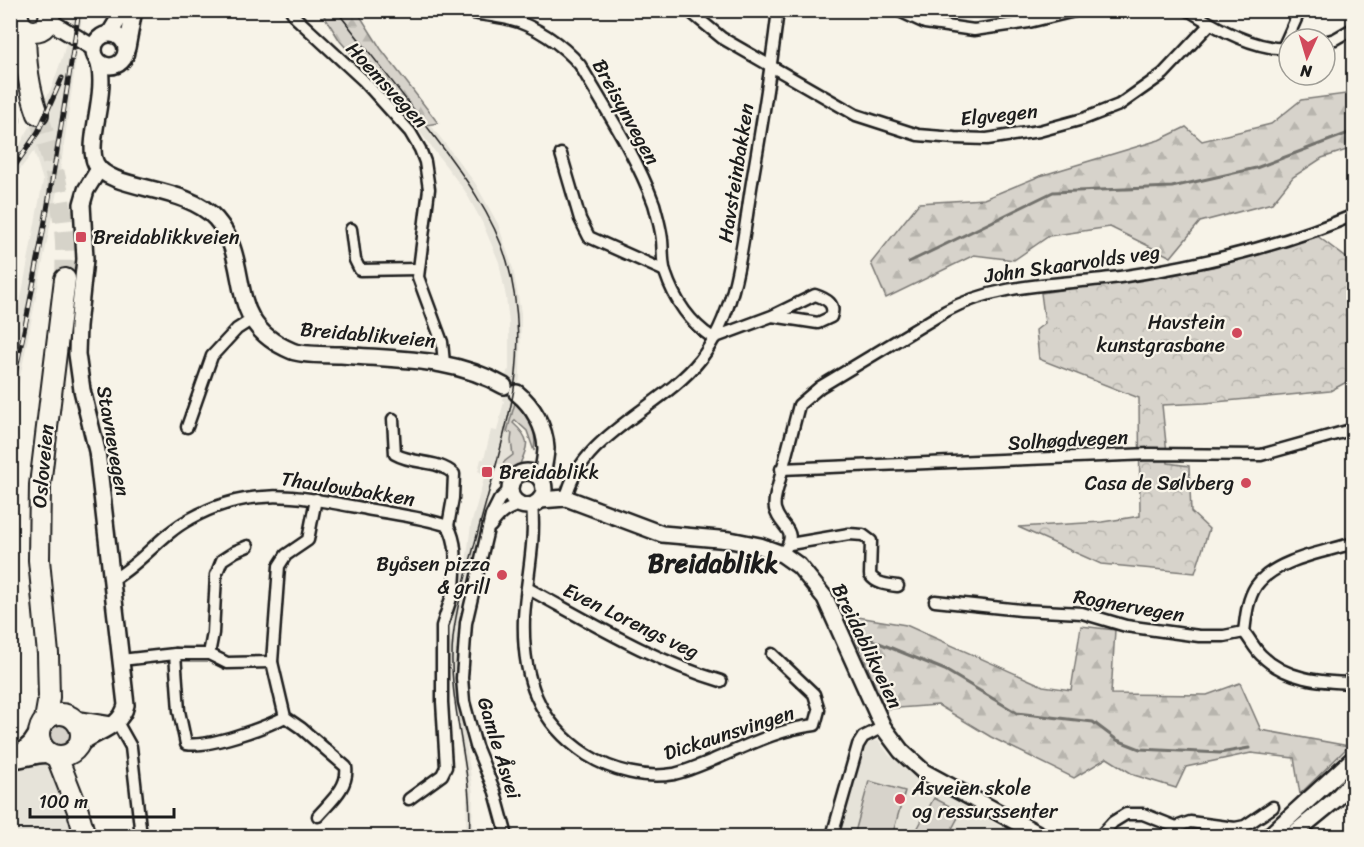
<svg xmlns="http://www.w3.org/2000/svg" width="1364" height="847" font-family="Sriracha,sans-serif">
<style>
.built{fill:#e6e3d9}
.green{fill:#d7d3cb;stroke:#7a7874;stroke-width:1.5}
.forest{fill:url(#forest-firs);stroke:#7a7874;stroke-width:1.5}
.park{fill:url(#park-crowns);stroke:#7a7874;stroke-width:1.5}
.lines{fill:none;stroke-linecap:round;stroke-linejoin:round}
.stream{stroke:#72716c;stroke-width:3}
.highway-tunnel{stroke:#d6d3c9;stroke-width:20;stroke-dasharray:20 10;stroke-linecap:butt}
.street-casing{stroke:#1c1c1c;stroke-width:15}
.secondary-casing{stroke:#1c1c1c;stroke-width:20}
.highway-casing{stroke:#1c1c1c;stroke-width:24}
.street{stroke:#f7f3e8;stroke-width:10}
.secondary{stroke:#f7f3e8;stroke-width:15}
.highway{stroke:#f7f3e8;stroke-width:20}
.tram{stroke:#1c1c1c;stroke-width:1.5}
.rail-casing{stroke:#1c1c1c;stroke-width:5}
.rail{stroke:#f7f3e8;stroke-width:3;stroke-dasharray:9;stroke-linecap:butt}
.poi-dot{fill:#d1495b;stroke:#f7f3e8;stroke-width:2}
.labels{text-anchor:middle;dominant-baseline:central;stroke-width:4.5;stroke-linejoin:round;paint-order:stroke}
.street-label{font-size:20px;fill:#1c1c1c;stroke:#f7f3e8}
.poi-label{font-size:20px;fill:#1c1c1c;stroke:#f7f3e8;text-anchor:start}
.district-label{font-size:26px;font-weight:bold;fill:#1c1c1c;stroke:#f7f3e8}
</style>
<defs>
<pattern id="forest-firs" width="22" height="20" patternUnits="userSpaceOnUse" patternTransform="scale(1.5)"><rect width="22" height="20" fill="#d7d3cb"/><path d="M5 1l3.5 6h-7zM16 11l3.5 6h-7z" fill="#b8b5ae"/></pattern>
<pattern id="park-crowns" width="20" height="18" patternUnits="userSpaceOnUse" patternTransform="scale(1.5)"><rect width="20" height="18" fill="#d7d3cb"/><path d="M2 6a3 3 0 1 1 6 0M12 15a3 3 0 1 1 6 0" fill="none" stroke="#b8b5ae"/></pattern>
</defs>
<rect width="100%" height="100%" fill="#f7f3e8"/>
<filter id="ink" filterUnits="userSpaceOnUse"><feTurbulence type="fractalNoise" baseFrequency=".0167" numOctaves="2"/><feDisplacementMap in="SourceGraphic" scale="12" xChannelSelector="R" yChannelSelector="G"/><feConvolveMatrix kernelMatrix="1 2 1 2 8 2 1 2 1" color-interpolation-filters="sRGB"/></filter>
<g filter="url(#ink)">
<g class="built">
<polygon points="74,11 83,11 58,186 11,423 11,351 43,181 34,151 11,181 11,161 52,87 63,55"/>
<polygon points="404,90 475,183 498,224 513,269 521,313 520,377 515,406 508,432 512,433 511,441 513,455 504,462 503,465 498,464 462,598 457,627 456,668 473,793 472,836 466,836 467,792 451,680 450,645 454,610 467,555 471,525 485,475 478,471 481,459 484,459 491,430 497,431 504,401 502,400 507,371 509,370 509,323 506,297 499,262 482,222 465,191 390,93"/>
<polygon points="873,741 879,741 889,755 918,780 1018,836 840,836 863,753 867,745"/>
<polygon points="25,761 45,761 52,763 84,836 11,836 11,772 13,768"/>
</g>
<g class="green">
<path d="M 516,399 C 531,411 537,432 534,451 L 527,431 L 515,420 L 513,423 C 531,439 529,445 519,466 L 509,469 L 508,467 L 502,471 L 504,462 L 513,455 L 511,441 L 512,433 L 507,432 Z"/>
<circle cx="60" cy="736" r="12"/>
<polygon points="869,781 905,791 892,836 854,836"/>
<polygon points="934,798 961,812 948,836 917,836 914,835"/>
</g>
<g class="forest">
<polygon points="321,11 357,11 381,49 438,123 415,127 340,41"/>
<polygon points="1353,93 1353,148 1322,158 1293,177 1272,203 1200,222 1171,257 1110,227 1049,236 1014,260 974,255 886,298 871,263 919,203 984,199 1040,176 1159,140 1186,127 1202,141 1271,124 1301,100"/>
<polygon points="846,615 906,625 1043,686 1071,690 1081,626 1115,630 1111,694 1207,695 1240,683 1261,730 1349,746 1300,794 1294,758 1251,753 1186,767 1176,788 1134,775 1107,758 1074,778 991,737 938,705 885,709"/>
</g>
<polygon class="park" points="1316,235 1353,263 1354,378 1330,391 1205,403 1162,405 1168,463 1189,466 1191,512 1209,529 1195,573 1101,564 1018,527 1102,522 1140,516 1139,398 1039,359 1036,330 1045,323 1041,293 1213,267 1260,254"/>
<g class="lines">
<g class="stream">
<polyline points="909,262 1053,192 1172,187 1256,168 1354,131"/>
<polyline points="862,636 945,670 1017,713 1093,722 1117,740 1140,749 1220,753 1249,748"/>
</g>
<path class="highway-tunnel" d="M 38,114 C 56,170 68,220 65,279"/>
<g class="street-casing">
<g id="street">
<polyline points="291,10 296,18 363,80 410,132 420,149 425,162 429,189 418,277 442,342 444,363"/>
<path d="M 461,10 C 477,15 493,15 508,19 C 535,25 563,45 580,65 C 606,110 636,155 654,204 C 657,215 661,229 662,240 C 663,250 662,262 665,272 C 674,299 690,323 713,338 L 772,316 L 815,295 C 827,299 836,304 831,317 L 818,323 L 772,316"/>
<polyline points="688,10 722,38 856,115 918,135 955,138 987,139 1039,131 1083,119 1119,105 1163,74 1210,24"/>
<polyline points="897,10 925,23 974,30 1029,22 1079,10"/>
<path d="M 1188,10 C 1212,25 1241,42 1270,47 C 1276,49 1283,48 1289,48"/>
<polyline points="1325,42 1335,39 1354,28"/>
<polyline points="1283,48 1300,10"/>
<polyline points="10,101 13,120 10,137"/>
<polyline points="561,154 580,219 589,237 665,271"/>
<polyline points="351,229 355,260 360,270 418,269"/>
<path d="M 393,419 L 395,454 C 414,465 437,459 454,474 L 453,498 L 448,526"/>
<polyline points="187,427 212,356 237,329 251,320"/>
<polyline points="781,469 1150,454 1261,455 1354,429"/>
<path d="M 566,498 C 580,435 662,408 700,360 C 739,309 742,242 752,182 C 762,125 771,68 778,10"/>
<path d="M 316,499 L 308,540 L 286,555 L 279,566 L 272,662 L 285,717 L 301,728 L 346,767 C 349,787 330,802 318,816"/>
<path d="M 532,505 C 536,544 526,580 524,618 C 522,677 538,723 587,755 C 612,771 646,779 674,774 C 687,771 701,765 713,760 C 746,746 779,729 815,725 L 819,710 L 814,694 L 772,654"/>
<path d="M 491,526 C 499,514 507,508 521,505"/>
<path d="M 1354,543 C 1324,552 1274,560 1256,586 C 1247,600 1246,617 1244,632 C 1250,639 1254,648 1261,655 C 1286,680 1320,682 1354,683"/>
<path d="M 790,544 L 849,534 L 863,535 L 871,541 L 870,575 C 876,584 888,585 898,586"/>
<path d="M 782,554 C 801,529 780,529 775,509 C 774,504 775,498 776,494 L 799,405 L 820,387 L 946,311 C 999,282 1062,285 1120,277 C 1200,265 1279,247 1354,215"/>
<path d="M 112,580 C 141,564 160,535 190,519 C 252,484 302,497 367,509 C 394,514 422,517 448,526 C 459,545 455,567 454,589 L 473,591"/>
<path d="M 527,588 C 590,622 653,661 721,681"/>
<polyline points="935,601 1021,610 1082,613 1126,626 1199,636 1224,636 1244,632"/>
<path d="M 175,654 L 179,711 L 186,744 C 208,748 264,728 285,717"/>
<polyline points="209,654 213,633 216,575 222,560 236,551 248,546"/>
<polyline points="121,660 175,654 209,654 227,663 272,662"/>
<polyline points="117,722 131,747 141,836"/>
<polyline points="409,799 442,775 446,767 442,702 442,626 454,589"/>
<polyline points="507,836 495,792 476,746 464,702 462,678 466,623 491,516 499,500 511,488"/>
<polyline points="832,836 858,745 863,737 883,727"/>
<polyline points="1100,836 1113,822 1126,814 1143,814 1176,827 1190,822 1235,828 1245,826 1273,807"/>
</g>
</g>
<g class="secondary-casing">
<g id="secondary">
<polyline points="49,21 94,48"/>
<polyline points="110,33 124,10"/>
<circle cx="110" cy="50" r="16"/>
<polyline points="127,48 134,10"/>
<path d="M 98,61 C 109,92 85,143 96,164 C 110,191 187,185 216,219 C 255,264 221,322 292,351 C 305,356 326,354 341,355 C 398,360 453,357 504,386"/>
<path d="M 517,393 C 533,406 545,427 546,448 C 546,459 542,470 542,481"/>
<circle cx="527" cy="489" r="17"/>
<polyline points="540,500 566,498 662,534 730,540 760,546 782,554 799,566 825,598 883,727 901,751 924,772 1042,836"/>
<polyline points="74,719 111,725"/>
<path d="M 80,744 C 96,731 121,728 126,705 L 97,451 L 82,390 L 77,354 L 78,326 L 85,259 L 82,204 L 86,190 L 99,169"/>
<polyline points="15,760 39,755 50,754"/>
<polyline points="10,762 31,743 39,731"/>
<polyline points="1269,836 1354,758"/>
<polyline points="1291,836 1335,800 1354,780"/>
</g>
</g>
<g class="highway-casing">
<g id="highway">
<path d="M 18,10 C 14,38 54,38 49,10"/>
<path d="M 25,29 C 25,58 28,87 38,114"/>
<circle cx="60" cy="735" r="21"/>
<polyline points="45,720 49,697 48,654 39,560 40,485 65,279"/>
<polyline points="57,757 77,808 85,836"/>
</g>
</g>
<use href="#street" class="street"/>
<use href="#secondary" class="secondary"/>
<use href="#highway" class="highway"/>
<path class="tram" d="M 336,10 C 368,51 400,91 431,132 C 461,172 492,212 507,261 C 520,306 521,359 511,405 C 500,455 485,504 472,554 C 464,582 456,609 453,638 C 446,705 475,770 469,836"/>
<g class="rail-casing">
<g id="rail">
<polyline points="10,173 38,132 62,78"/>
<path d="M 10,396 C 39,268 60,139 79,10"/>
</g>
</g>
<use href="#rail" class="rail"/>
</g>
</g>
<g class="poi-dot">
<rect x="75" y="231" width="12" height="12" rx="3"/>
<circle cx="1237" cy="333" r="6"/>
<rect x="481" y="466" width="12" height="12" rx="3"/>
<circle cx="1246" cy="483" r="6"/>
<circle cx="502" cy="575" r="6"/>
<circle cx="900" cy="799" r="6"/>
</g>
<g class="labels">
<g class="street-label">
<text transform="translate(387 85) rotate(47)">Hoemsvegen</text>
<text transform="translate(626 112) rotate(61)">Breisynvegen</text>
<text transform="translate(999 115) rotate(-6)">Elgvegen</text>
<text transform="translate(736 173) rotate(-81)">Havsteinbakken</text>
<text transform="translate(1072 264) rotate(-8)">John Skaarvolds veg</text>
<text transform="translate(368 335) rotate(5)">Breidablikveien</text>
<text transform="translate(1068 440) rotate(-3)">Solhøgdvegen</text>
<text transform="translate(113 441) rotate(80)">Stavnevegen</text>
<text transform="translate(43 466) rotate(-85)">Osloveien</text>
<text transform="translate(348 489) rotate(9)">Thaulowbakken</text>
<text transform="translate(1129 606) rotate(10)">Rognervegen</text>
<text transform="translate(631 621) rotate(26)">Even Lorengs veg</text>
<text transform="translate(867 646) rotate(64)">Breidablikveien</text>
<text transform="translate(729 733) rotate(-18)">Dickaunsvingen</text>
<text transform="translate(499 748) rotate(73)">Gamle Åsvei</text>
</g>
<g class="poi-label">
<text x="93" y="237">Breidablikkveien</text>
<text x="1225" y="322" text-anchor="end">Havstein<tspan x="1225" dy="23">kunstgrasbane</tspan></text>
<text x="499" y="472">Breidablikk</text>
<text x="1234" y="483" text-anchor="end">Casa de Sølvberg</text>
<text x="490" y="564" text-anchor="end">Byåsen pizza<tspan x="490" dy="23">&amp; grill</tspan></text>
<text x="912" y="788">Åsveien skole<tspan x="912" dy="23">og ressurssenter</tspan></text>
</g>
<g class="district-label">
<text x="713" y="563">Breidablikk</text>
</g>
</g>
<rect width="1364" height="847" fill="none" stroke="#f7f3e8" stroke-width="36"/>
<rect x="18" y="18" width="1328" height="811" fill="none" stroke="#1c1c1c" stroke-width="2" filter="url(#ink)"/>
<g transform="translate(1307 57) rotate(184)"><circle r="28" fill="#f7f3e8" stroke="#9f9d96" stroke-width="1.5"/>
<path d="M0-4.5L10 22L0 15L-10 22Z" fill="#d1495b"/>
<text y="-9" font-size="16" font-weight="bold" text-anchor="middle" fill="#1c1c1c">N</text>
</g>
<path d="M30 808v9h144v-9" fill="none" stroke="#1c1c1c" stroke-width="3"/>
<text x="39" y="808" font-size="18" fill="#1c1c1c" stroke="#f7f3e8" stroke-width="4.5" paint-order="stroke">100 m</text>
</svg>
